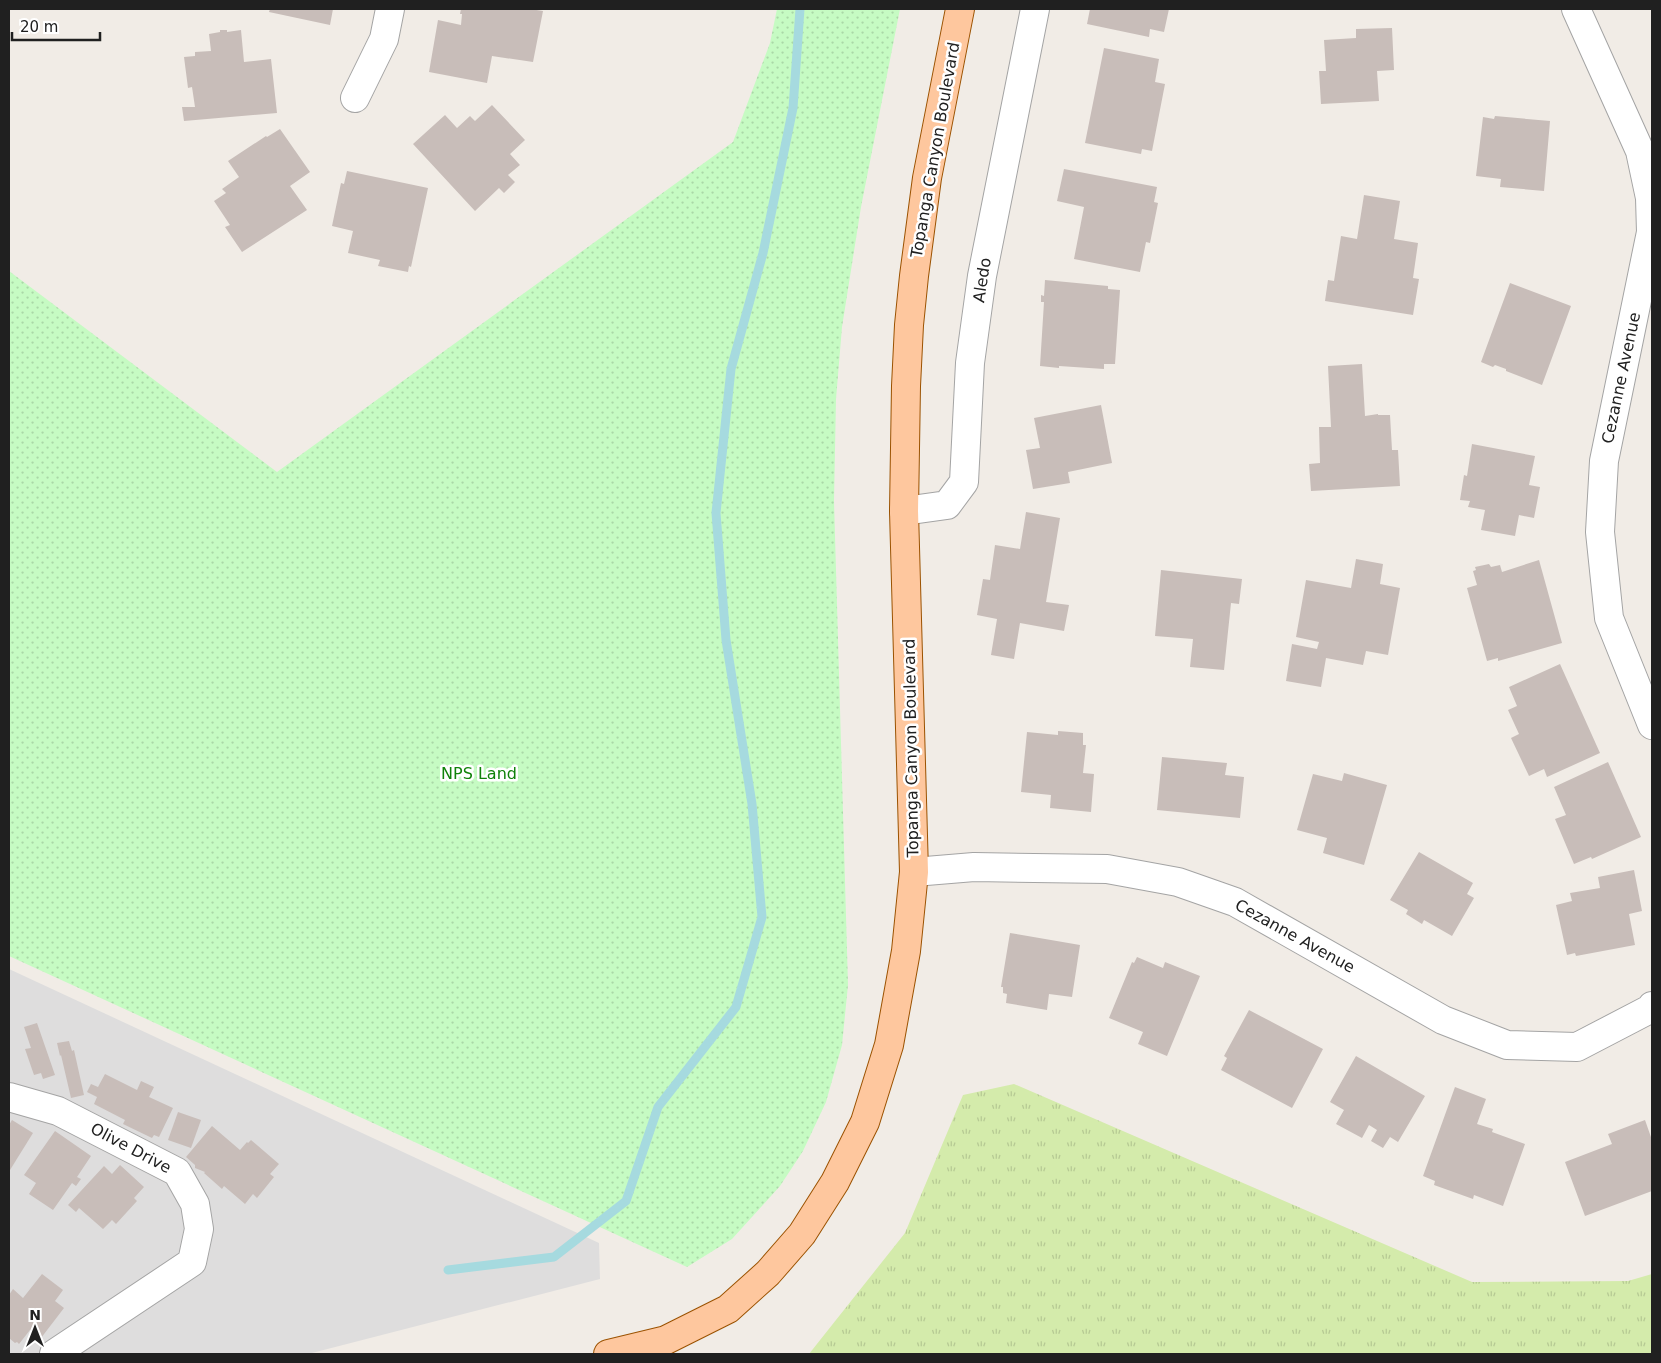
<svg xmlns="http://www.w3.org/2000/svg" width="1661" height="1363" font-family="'DejaVu Sans',sans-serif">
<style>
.residential{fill:#dedddd}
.grass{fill:url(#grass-tufts)}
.park{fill:url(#park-dots)}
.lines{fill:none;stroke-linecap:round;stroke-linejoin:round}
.stream{stroke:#a6dadf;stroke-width:9}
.building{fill:#c8bdb9}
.minor-casing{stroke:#a4a4a4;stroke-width:30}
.major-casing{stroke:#9b5200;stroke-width:30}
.minor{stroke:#fff;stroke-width:28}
.major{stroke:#fec79e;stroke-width:28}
.labels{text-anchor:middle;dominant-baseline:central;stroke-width:5;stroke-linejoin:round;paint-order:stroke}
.street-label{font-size:16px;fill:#202020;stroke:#fff}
.park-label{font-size:16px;fill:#108209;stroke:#fff}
</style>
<defs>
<pattern id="grass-tufts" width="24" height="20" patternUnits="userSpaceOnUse" patternTransform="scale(1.25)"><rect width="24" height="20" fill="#d4ebab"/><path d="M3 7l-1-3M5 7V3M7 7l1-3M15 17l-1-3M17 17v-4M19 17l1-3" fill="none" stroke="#b6c993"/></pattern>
<pattern id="park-dots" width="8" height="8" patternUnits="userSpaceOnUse" patternTransform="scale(1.25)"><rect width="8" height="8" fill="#c6fbc3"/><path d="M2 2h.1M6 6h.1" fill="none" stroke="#aad7a7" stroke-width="1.8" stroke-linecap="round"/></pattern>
</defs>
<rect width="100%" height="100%" fill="#f1ece6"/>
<polygon class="residential" points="9,969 599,1243 600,1279 308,1354 9,1354"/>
<polygon class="grass" points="1014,1084 1472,1282 1628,1281 1652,1274 1652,1354 809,1354 905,1233 963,1095"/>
<polygon class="park" points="777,9 900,9 861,207 842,327 836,399 834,501 848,985 842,1045 826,1102 803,1151 780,1186 732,1239 687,1267 9,956 9,271 277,472 733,142 770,43"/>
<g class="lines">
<polyline class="stream" points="448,1270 554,1257 626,1201 658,1107 736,1007 762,917 752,804 726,640 716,513 731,369 763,253 793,108 800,9"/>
</g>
<g class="building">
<polygon points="270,9 333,9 330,25 269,12"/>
<polygon points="461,9 530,9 543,11 533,62 492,56 487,83 429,72 438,20 461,25 462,14 460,14"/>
<polygon points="1090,9 1169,9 1164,32 1150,29 1149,37 1087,24"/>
<polygon points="1392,28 1394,70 1377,71 1379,101 1321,104 1319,71 1326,71 1324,40 1356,38 1356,29"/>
<polygon points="220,30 227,30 227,32 241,30 244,62 271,59 277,113 184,121 182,107 195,107 192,87 188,88 184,57 195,56 195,52 211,51 209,34 220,32"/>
<polygon points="1104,48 1159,59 1155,82 1165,84 1152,151 1142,149 1141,154 1085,143"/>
<polygon points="492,105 525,140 510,154 520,165 508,175 515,182 504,193 499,188 475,211 413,144 445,115 457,128 470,116 475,121"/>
<polygon points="1495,116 1550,121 1544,191 1500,187 1501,179 1476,176 1483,117 1494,119"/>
<polygon points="280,129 310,172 290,186 307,210 242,252 225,227 230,225 214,201 226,193 222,189 239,177 228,161 266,136 267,137"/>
<polygon points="1064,169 1157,187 1154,202 1158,203 1150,243 1146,242 1140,272 1074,259 1084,207 1057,201"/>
<polygon points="347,171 428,188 411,267 409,266 408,272 378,266 380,260 348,253 353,231 332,226 341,183 344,184"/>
<polygon points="1364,195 1400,201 1394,239 1418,243 1413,278 1419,279 1413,315 1325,301 1328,280 1334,281 1341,236 1357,239"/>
<polygon points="1045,280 1108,286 1108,289 1120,290 1115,364 1104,364 1104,369 1059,366 1059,368 1040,366 1044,302 1041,302 1041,295 1044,296"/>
<polygon points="1510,283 1571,306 1542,385 1506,371 1506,369 1495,365 1493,367 1481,362"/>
<polygon points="1362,364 1365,416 1378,414 1378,415 1390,415 1392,450 1398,450 1400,486 1311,491 1309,464 1320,463 1319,427 1331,427 1328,366"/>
<polygon points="1101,405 1112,463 1068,472 1070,483 1033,489 1026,450 1040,448 1034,418"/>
<polygon points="1472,444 1535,456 1529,485 1540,487 1534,518 1519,515 1515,536 1481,530 1485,510 1468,507 1470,501 1460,500 1464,475 1467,476"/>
<polygon points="1026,512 1060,518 1046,602 1069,605 1064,631 1020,623 1014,659 991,655 997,619 977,615 983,579 990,580 995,545 1020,549"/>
<polygon points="1356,559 1383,564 1380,584 1400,588 1388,655 1366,651 1363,665 1326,658 1321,687 1286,681 1292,644 1317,649 1319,642 1296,637 1306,580 1351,588"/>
<polygon points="1539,560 1562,643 1498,661 1498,658 1487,661 1467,588 1477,585 1473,571 1476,570 1475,567 1489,564 1491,567 1500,565 1502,572"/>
<polygon points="1161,570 1242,579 1239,604 1231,603 1224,670 1190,667 1193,639 1155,636"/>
<polygon points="1560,664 1600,753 1547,777 1544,769 1529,776 1511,738 1519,734 1508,710 1517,706 1509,687"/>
<polygon points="1058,731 1083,733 1083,745 1086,745 1083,773 1094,774 1091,812 1050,808 1051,795 1021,792 1027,732 1058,735"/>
<polygon points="1162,757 1227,763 1225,775 1244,777 1240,818 1157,810"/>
<polygon points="1608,762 1641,837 1592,859 1591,857 1574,864 1555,819 1566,815 1554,787"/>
<polygon points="1344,773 1387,785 1364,865 1323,853 1327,838 1297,830 1313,774 1342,781"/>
<polygon points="1419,852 1473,883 1467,894 1474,898 1452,936 1424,920 1422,924 1406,914 1408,910 1390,900"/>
<polygon points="1634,870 1642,911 1629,914 1635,945 1576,956 1575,953 1567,955 1556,905 1572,901 1570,893 1600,888 1598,877"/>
<polygon points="1010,933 1080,945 1072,997 1049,994 1047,1010 1006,1003 1007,994 1003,993 1003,987 1001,987"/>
<polygon points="1137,957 1163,968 1165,962 1200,976 1167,1056 1138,1044 1143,1032 1109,1018 1132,962 1134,963"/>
<polygon points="1249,1010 1323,1049 1292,1108 1221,1070 1227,1058 1224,1056"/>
<polygon points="37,1023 55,1075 43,1079 41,1073 34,1075 25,1049 31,1048 24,1027"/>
<polygon points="69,1041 72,1051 74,1050 84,1095 71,1098 61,1055 60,1056 57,1043"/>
<polygon points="1356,1056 1425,1096 1398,1142 1390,1137 1383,1148 1371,1141 1377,1130 1369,1125 1362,1138 1336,1124 1344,1110 1330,1102"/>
<polygon points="105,1074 137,1090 141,1081 154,1087 149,1097 173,1108 159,1137 154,1135 152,1138 123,1124 125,1120 94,1104 97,1097 87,1092 91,1084 98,1087"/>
<polygon points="1455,1087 1486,1099 1477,1124 1493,1129 1492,1132 1525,1144 1503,1206 1474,1195 1473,1199 1434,1185 1435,1181 1423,1176"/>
<polygon points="178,1112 201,1120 191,1148 168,1140"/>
<polygon points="12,1120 33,1133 10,1170 9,1169 9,1125"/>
<polygon points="1645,1120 1652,1140 1652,1191 1585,1216 1565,1162 1612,1144 1608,1134"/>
<polygon points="212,1126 240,1150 247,1142 248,1143 251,1140 279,1164 270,1174 274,1177 257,1198 253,1194 245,1204 224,1186 222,1189 204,1173 205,1172 195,1168 195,1165 186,1157"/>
<polygon points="55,1131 91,1156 77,1177 81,1179 76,1186 72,1183 53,1210 29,1194 36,1183 24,1175"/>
<polygon points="120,1165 144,1187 134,1198 137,1201 116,1224 112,1220 103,1229 79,1208 76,1212 68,1205 104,1166 112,1174"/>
<polygon points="42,1274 63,1290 55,1301 64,1308 41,1338 30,1330 19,1344 17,1342 15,1343 9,1338 9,1295 13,1289 23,1298"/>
</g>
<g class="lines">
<g class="minor-casing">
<g id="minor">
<polyline points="1576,9 1640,151 1650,198 1651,232 1604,461 1600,532 1609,618 1652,725"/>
<polyline points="355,98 384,39 390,9"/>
<polyline points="904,511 947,505 964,482 970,363 982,276 1035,9"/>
<polyline points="914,872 974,867 1107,869 1178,882 1235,902 1443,1020 1507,1045 1577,1047 1650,1009 1652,1006"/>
<polyline points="9,1097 58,1111 177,1172 195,1204 199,1229 192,1262 54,1354"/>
</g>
</g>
<g class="major-casing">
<polyline id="major" points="608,1354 666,1340 728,1309 768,1273 802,1234 835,1182 865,1122 889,1045 906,951 914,872 904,511 906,386 909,325 914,276 927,178 960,9"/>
</g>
<use href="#minor" class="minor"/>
<use href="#major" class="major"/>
</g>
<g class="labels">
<g class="street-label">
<text transform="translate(935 150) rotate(-80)">Topanga Canyon Boulevard</text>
<text transform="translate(982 280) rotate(-81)">Aledo</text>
<text transform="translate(1621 378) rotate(-78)">Cezanne Avenue</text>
<text transform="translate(911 748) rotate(-91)">Topanga Canyon Boulevard</text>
<text transform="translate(1295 936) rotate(29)">Cezanne Avenue</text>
<text transform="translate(131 1148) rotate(28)">Olive Drive</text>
</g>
<g class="park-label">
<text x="479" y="773">NPS Land</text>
</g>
</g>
<rect width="1661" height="1363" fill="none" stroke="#202020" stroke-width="20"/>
<g transform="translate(35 1328)" stroke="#ffffff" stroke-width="4" paint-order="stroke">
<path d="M0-4L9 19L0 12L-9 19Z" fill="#202020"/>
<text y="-8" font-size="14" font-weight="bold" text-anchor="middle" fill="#202020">N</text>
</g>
<path d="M12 32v8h88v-8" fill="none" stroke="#202020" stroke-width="2.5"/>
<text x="20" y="32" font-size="15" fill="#202020" stroke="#ffffff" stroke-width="4" paint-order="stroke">20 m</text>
</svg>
